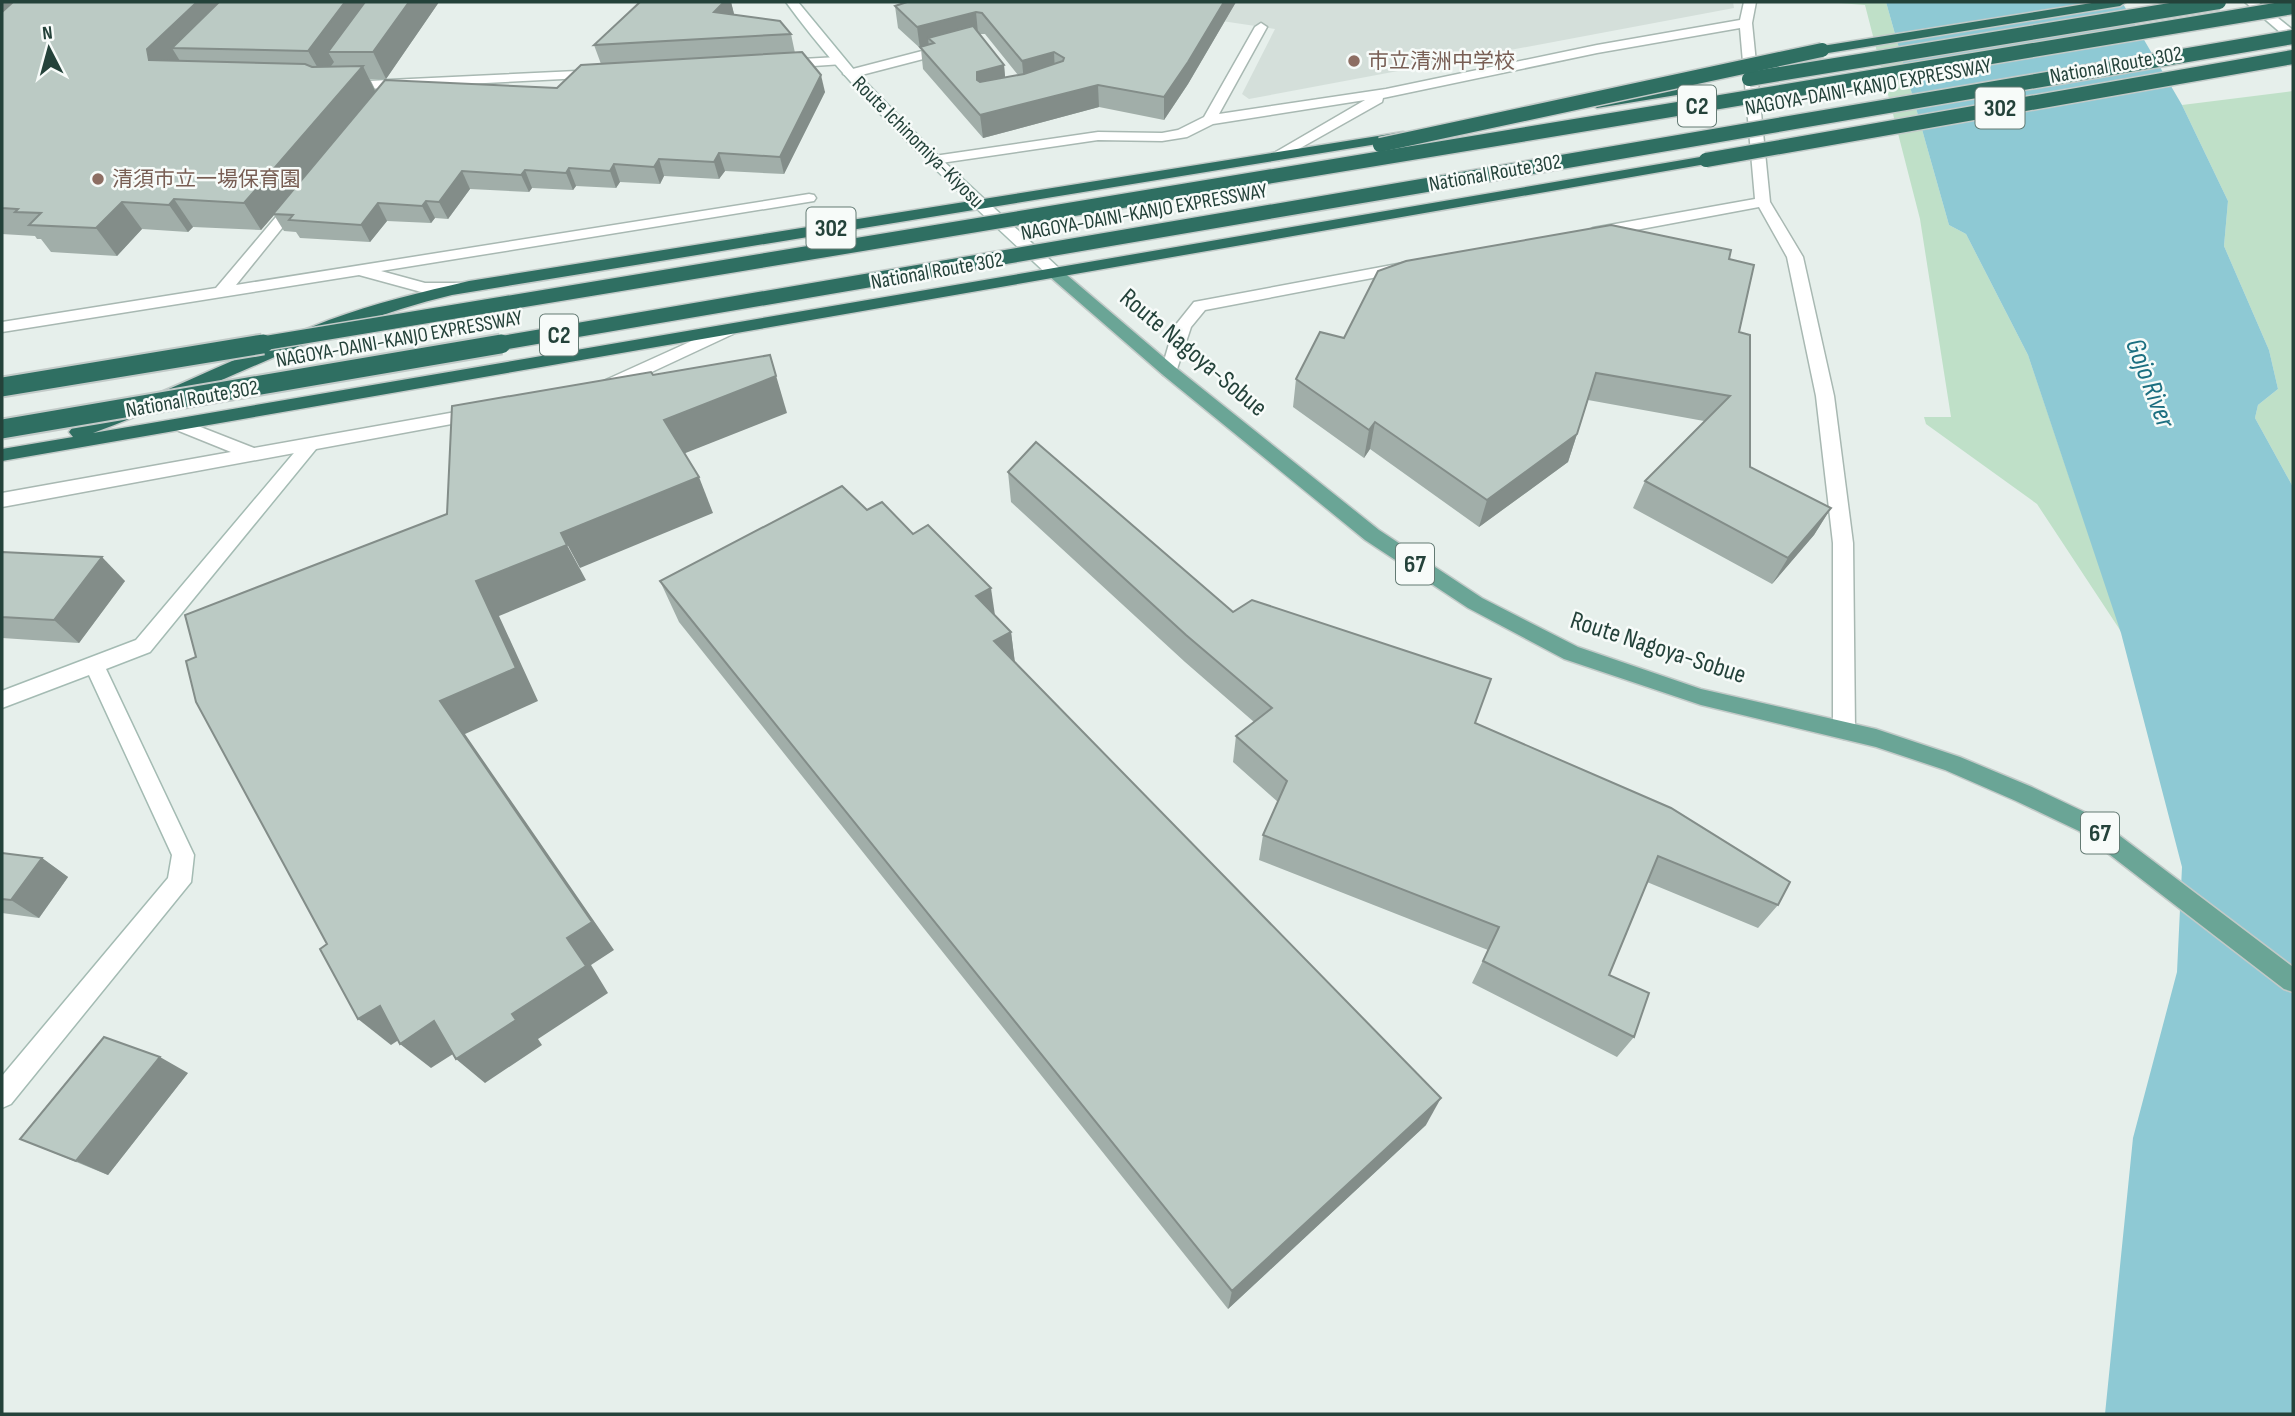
<svg xmlns="http://www.w3.org/2000/svg" width="2295" height="1416" font-family="'Sofia Sans Condensed','Noto Sans JP',sans-serif">
<style>
.built{fill:#d4dfda}
.green{fill:#bfe0c8}
.water{fill:#8ec9d4}
.lines{fill:none;stroke-linecap:round;stroke-linejoin:round}
.lane-casing{stroke:#a8b8b2;stroke-width:3}
.street-casing{stroke:#a8b8b2;stroke-width:3}
.secondary-casing{stroke:#a4bbb3;stroke-width:3}
.primary-casing{stroke:#c2cac8;stroke-width:3}
.highway-casing{stroke:#c2cac8;stroke-width:3}
.lane{fill:#fff;fill-rule:evenodd}
.street{fill:#fff;fill-rule:evenodd}
.secondary{fill:#fff;fill-rule:evenodd}
.primary{fill:#6aa596;fill-rule:evenodd}
.highway{fill:#2f6f62;fill-rule:evenodd}
.highway-bridge-far1-casing{stroke:#c2cac8;stroke-width:17;stroke-linecap:butt}
.highway-bridge-casing{stroke:#c2cac8;stroke-width:23;stroke-linecap:butt}
.highway-bridge-far1{stroke:#2f6f62;stroke-width:14}
.highway-bridge{stroke:#2f6f62;stroke-width:19}
.wall{fill:#a1aea9;fill-rule:evenodd}
.shaded-wall{fill:#838d89}
.building{fill:#bbcac4;stroke:#838d89;stroke-width:2}
.education-dot{fill:#8d6e63;stroke:#f7fbf9;stroke-width:2.5}
.labels{text-anchor:middle;dominant-baseline:central;stroke-width:5;stroke-linejoin:round;paint-order:stroke}
.far-education-label{font-size:21px;fill:#785e54;stroke:#f7fbf9;text-anchor:start}
.far-street-label{font-size:21px;fill:#24423a;stroke:#f7fbf9}
.shield{fill:#f7fbf9;stroke:#637a73;stroke-width:2}
.shield-label{font-size:24px;font-weight:bold;fill:#24423a}
.street-label{font-size:26px;fill:#24423a;stroke:#f7fbf9}
.water-label{font-size:28px;font-style:italic;fill:#1c6f80;stroke:#f7fbf9}
</style>
<rect width="100%" height="100%" fill="#e6efeb"/>
<polygon class="built" points="1095,2 1733,2 1734,8 1249,99 1242,94 1275,29"/>
<g class="green">
<polygon points="1826,2 1886,2 1949,225 1966,234 2028,355 2122,633 2037,504 1926,424 1924,417 1951,417 1920,219 1865,5"/>
<polygon points="2293,91 2293,487 2255,418 2258,405 2278,389 2269,350 2224,246 2228,201 2182,105"/>
</g>
<polygon class="water" points="1886,2 2122,2 2182,105 2228,201 2224,246 2269,350 2278,389 2258,405 2255,418 2293,487 2293,1414 2105,1414 2133,1138 2177,972 2182,867 2121,633 2028,355 1966,234 1949,225"/>
<g class="lines">
<g class="lane-casing">
<polygon id="lane" points="949,44 954,45 954,51 850,78 843,74 845,71"/>
</g>
<g class="street-casing">
<g id="street">
<polygon points="1744,2 1756,2 1752,23 1770,202 1803,257 1834,396 1853,543 1855,730 1852,736 1844,739 1836,736 1833,730 1833,543 1816,396 1787,257 1759,207 1593,238 1585,233 1593,228 1755,199 1740,28 1597,53 1383,98 1382,102 1279,160 1274,159 1272,156 1274,153 1365,100 1213,124 1187,137 1162,141 1098,140 934,164 927,160 934,156 1098,132 1162,133 1178,130 1204,117 1255,27 1261,23 1267,27 1219,114 1386,89 1597,45 1740,20"/>
<polygon points="838,57 845,61 843,64 784,68 777,64 784,60"/>
<polygon points="598,70 605,74 603,77 347,90 340,86 347,82"/>
<polygon points="809,194 814,195 816,198 814,201 381,271 425,283 475,283 477,286 475,289 469,291 425,293 359,275 2,332 2,322 216,288 292,198 297,197 304,201 236,285"/>
<polygon points="1403,263 1409,265 1411,268 1409,271 1205,310 1191,327 1175,375 1163,375 1161,371 1174,327 1194,302"/>
<polygon points="727,325 733,326 735,330 733,334 611,391 599,391 596,387 599,383"/>
<polygon points="478,408 487,414 484,418 2,507 2,493 231,452 174,429 171,425 174,421 180,419 254,448"/>
</g>
</g>
<g class="secondary-casing">
<g id="secondary">
<path d="M 786,2 L 798,2 L 855,71 L 939,157 L 1061,270 L 1063,273 L 1061,276 L 1049,276 C 957,190 861,105 786,2 Z"/>
<polygon points="2245,2 2258,2 2293,30 2293,40 2288,39"/>
<polygon points="310,439 316,441 319,445 316,449 150,652 106,669 194,855 191,882 11,1104 2,1108 2,1076 168,878 172,855 89,675 2,708 2,691 136,640 304,441"/>
</g>
</g>
<g class="primary-casing">
<polygon id="primary" points="1055,268 1061,270 1175,367 1379,530 1482,598 1578,647 1701,689 1876,729 1960,757 2032,787 2095,817 2293,967 2293,992 2284,989 2079,831 2016,801 1945,770 1876,747 1701,705 1564,659 1468,608 1365,540 1163,375 1049,276 1047,273 1049,270"/>
</g>
<g class="highway-casing">
<g id="highway">
<polygon points="2098,2 2126,2 2120,6 1822,54 1815,50 1822,46"/>
<polygon points="1684,86 1689,87 1689,93 1597,108 1590,104 1597,100"/>
<path d="M 1403,132 L 1408,133 L 1408,139 L 452,295 C 326,325 214,389 93,433 L 1706,156 L 1713,160 L 1706,164 L 2,461 L 2,449 L 73,437 L 69,432 L 72,428 C 160,396 242,354 329,320 C 375,303 422,292 469,281 Z"/>
</g>
</g>
<use href="#lane" class="lane"/>
<use href="#street" class="street"/>
<use href="#secondary" class="secondary"/>
<use href="#primary" class="primary"/>
<use href="#highway" class="highway"/>
<g class="highway-bridge-far1-casing">
<g id="highway-bridge-far1">
<polyline points="1749,79 2219,2"/>
<polyline points="1380,145 1822,50"/>
<polyline points="1706,160 2293,57"/>
<polyline points="253,345 2293,7"/>
<polyline points="490,345 2293,37"/>
</g>
</g>
<g class="highway-bridge-casing">
<g id="highway-bridge">
<polyline points="2,387 263,344"/>
<polyline points="2,429 501,344"/>
</g>
</g>
<use href="#highway-bridge-far1" class="highway-bridge-far1"/>
<use href="#highway-bridge" class="highway-bridge"/>
</g>
<g class="wall">
<polygon points="2,2 439,2 386,79 370,79 376,91 557,88 601,64 594,45 640,2 731,2 734,14 791,34 795,53 825,92 784,174 725,171 719,179 664,176 660,184 620,182 616,188 576,186 573,190 532,188 529,192 470,189 448,219 435,218 431,223 387,221 370,242 300,238 296,232 284,231 274,215 261,230 193,227 188,232 142,229 117,256 51,252 41,239 37,239 35,236 2,234"/>
<path d="M 901,2 L 1236,2 L 1188,84 L 1164,120 L 1099,107 L 983,138 L 923,69 L 921,49 L 898,28 L 895,6 L 902,4 ZM 979,34 L 985,34 L 1018,75 L 1005,78 L 1004,65 Z"/>
<polygon points="1739,332 1750,467 1831,508 1814,535 1772,584 1633,508 1645,481 1704,421 1588,400 1568,462 1479,527 1370,449 1364,458 1293,407 1296,379 1344,338"/>
<polygon points="1008,472 1233,612 1475,723 1778,905 1758,928 1647,882 1609,975 1634,1037 1617,1057 1472,983 1488,950 1259,860 1263,835 1278,802 1233,762 1236,736 1254,722 1185,662 1011,502"/>
<polygon points="867,510 995,616 1011,632 1015,663 1426,1125 1228,1309 679,622 660,581"/>
<polygon points="2,552 125,581 79,643 2,638"/>
<polygon points="2,853 42,858 68,877 39,918 2,913"/>
<polygon points="188,1073 108,1175 20,1139"/>
</g>
<g class="shaded-wall">
<polygon points="2,2 37,2 2,36"/>
<polygon points="197,2 240,2 172,48 180,61 149,60 147,49"/>
<polygon points="345,2 368,2 328,52 334,62 323,77 308,51"/>
<polygon points="409,2 439,2 386,79 373,52"/>
<polygon points="724,2 731,2 735,18 714,12"/>
<polygon points="1224,2 1236,2 1188,84 1164,120 1164,97"/>
<polygon points="976,12 978,33 928,38 929,46 920,49 917,27"/>
<polygon points="1054,52 1055,74 1024,83 1022,61"/>
<polygon points="1004,65 1006,87 980,94 977,80 977,72"/>
<polygon points="363,66 376,93 273,214 274,215 261,230 244,203"/>
<polygon points="821,75 825,92 784,174 780,157"/>
<polygon points="1098,85 1099,107 983,138 980,115"/>
<polygon points="719,153 725,171 719,179 714,162"/>
<polygon points="659,159 664,176 660,184 654,167"/>
<polygon points="614,164 620,182 616,188 610,171"/>
<polygon points="569,168 576,186 573,190 566,173"/>
<polygon points="525,170 532,188 529,192 521,175"/>
<polygon points="462,171 470,189 448,219 439,202"/>
<polygon points="174,199 193,227 188,232 169,205"/>
<polygon points="426,201 435,218 431,223 422,206"/>
<polygon points="122,202 142,229 117,256 96,228"/>
<polygon points="378,203 387,221 370,242 361,225"/>
<polygon points="770,355 787,413 678,456 664,420"/>
<polygon points="1375,422 1370,449 1364,458 1369,430"/>
<polygon points="1577,434 1568,462 1479,527 1487,500"/>
<polygon points="699,477 713,513 580,568 561,533"/>
<polygon points="1831,508 1814,535 1772,584 1788,558"/>
<polygon points="567,545 586,580 499,616 538,701 465,734 614,950 591,965 608,993 538,1039 542,1045 485,1083 456,1059 512,1014 567,938 440,701 476,581"/>
<polygon points="102,557 125,581 79,643 54,620"/>
<polygon points="991,588 997,629 976,596"/>
<polygon points="1011,632 1016,672 994,641"/>
<polygon points="42,858 68,877 39,918 11,900"/>
<polygon points="380,1006 411,1032 391,1045 358,1019"/>
<polygon points="434,1021 464,1047 431,1068 400,1044"/>
<polygon points="160,1057 188,1073 108,1175 76,1161"/>
<polygon points="1441,1098 1426,1125 1228,1309 1232,1291"/>
</g>
<g class="building">
<polygon points="13,2 197,2 147,49 149,60 305,64 312,67 363,66 244,203 174,199 169,205 122,202 96,228 29,225 41,213 15,212 18,209 2,208 2,12"/>
<polygon points="219,2 345,2 308,51 172,48"/>
<polygon points="365,2 409,2 373,52 328,52"/>
<polygon points="640,2 724,2 714,12 780,21 791,34 594,45"/>
<polygon points="907,2 1224,2 1188,62 1164,97 1098,85 980,115 920,47 934,43 928,38 973,26 1004,65 977,72 977,80 980,82 1024,74 1063,61 1064,58 1054,52 1022,61 982,13 976,12 917,27 895,6"/>
<polygon points="802,52 821,75 780,157 719,153 714,162 659,159 654,167 614,164 610,171 569,168 566,173 525,170 521,175 462,171 439,202 426,201 422,206 378,203 361,225 289,220 293,215 273,214 385,80 557,88 581,65"/>
<polygon points="1611,225 1731,250 1729,259 1754,265 1739,332 1750,335 1750,467 1831,508 1788,558 1645,481 1730,396 1596,373 1577,434 1487,500 1375,422 1369,430 1296,379 1320,332 1344,338 1378,271 1406,261"/>
<polygon points="770,355 776,376 664,420 699,477 561,533 567,545 476,581 516,668 440,701 592,922 567,938 586,966 512,1014 516,1020 456,1059 434,1021 400,1044 380,1006 358,1019 320,949 327,944 196,702 186,661 196,657 185,615 447,514 452,406 651,372 653,375"/>
<polygon points="1036,442 1233,612 1252,600 1491,679 1475,723 1671,808 1790,882 1778,905 1658,856 1609,975 1649,993 1634,1037 1483,961 1499,927 1263,835 1287,781 1236,736 1272,708 1186,635 1008,472"/>
<polygon points="842,486 867,510 882,502 913,534 928,525 991,588 976,596 1011,632 994,641 1441,1098 1232,1291 660,581"/>
<polygon points="2,552 102,557 54,620 2,617"/>
<polygon points="2,853 42,858 11,900 2,899"/>
<polygon points="104,1037 160,1057 76,1161 20,1139"/>
</g>
<g class="education-dot">
<circle cx="1354" cy="61" r="7"/>
<circle cx="98" cy="179" r="7"/>
</g>
<g class="labels">
<g class="far-education-label">
<text x="1368" y="61">市立清洲中学校</text>
<text x="112" y="179">清須市立一場保育園</text>
</g>
<g class="far-street-label">
<text transform="translate(2116 65) rotate(-10)">National Route 302</text>
<text transform="translate(1868 87) rotate(-10)">NAGOYA-DAINI-KANJO EXPRESSWAY</text>
<text transform="translate(918 142) rotate(45)">Route Ichinomiya-Kiyosu</text>
<text transform="translate(1495 173) rotate(-10)">National Route 302</text>
<text transform="translate(1144 212) rotate(-10)">NAGOYA-DAINI-KANJO EXPRESSWAY</text>
<text transform="translate(937 271) rotate(-10)">National Route 302</text>
<text transform="translate(399 339) rotate(-10)">NAGOYA-DAINI-KANJO EXPRESSWAY</text>
<text transform="translate(192 399) rotate(-10)">National Route 302</text>
</g>
<g class="shield">
<rect x="1678" y="85.5" width="38" height="41" rx="5"/>
<rect x="1975.5" y="87.5" width="49" height="41" rx="5"/>
<rect x="806.5" y="207.5" width="49" height="41" rx="5"/>
<rect x="540" y="314.5" width="38" height="41" rx="5"/>
<rect x="1396" y="543.5" width="38" height="41" rx="5"/>
<rect x="2081" y="812.5" width="38" height="41" rx="5"/>
</g>
<g class="shield-label">
<text x="1697" y="106">C2</text>
<text x="2000" y="108">302</text>
<text x="831" y="228">302</text>
<text x="559" y="335">C2</text>
<text x="1415" y="564">67</text>
<text x="2100" y="833">67</text>
</g>
<g class="street-label">
<text transform="translate(1193 353) rotate(40)">Route Nagoya-Sobue</text>
<text transform="translate(1658 648) rotate(18)">Route Nagoya-Sobue</text>
</g>
<g class="water-label">
<text transform="translate(2150 383) rotate(69)">Gojo River</text>
</g>
</g>
<rect width="2295" height="1416" fill="none" stroke="#24423a" stroke-width="7"/>
<g transform="translate(49 49) rotate(354)" stroke="#f7fbf9" stroke-width="5" paint-order="stroke">
<path d="M0-5L12 26L0 18L-12 26Z" fill="#24423a"/>
<text y="-10" font-size="19" font-weight="bold" text-anchor="middle" fill="#24423a">N</text>
</g>
</svg>
